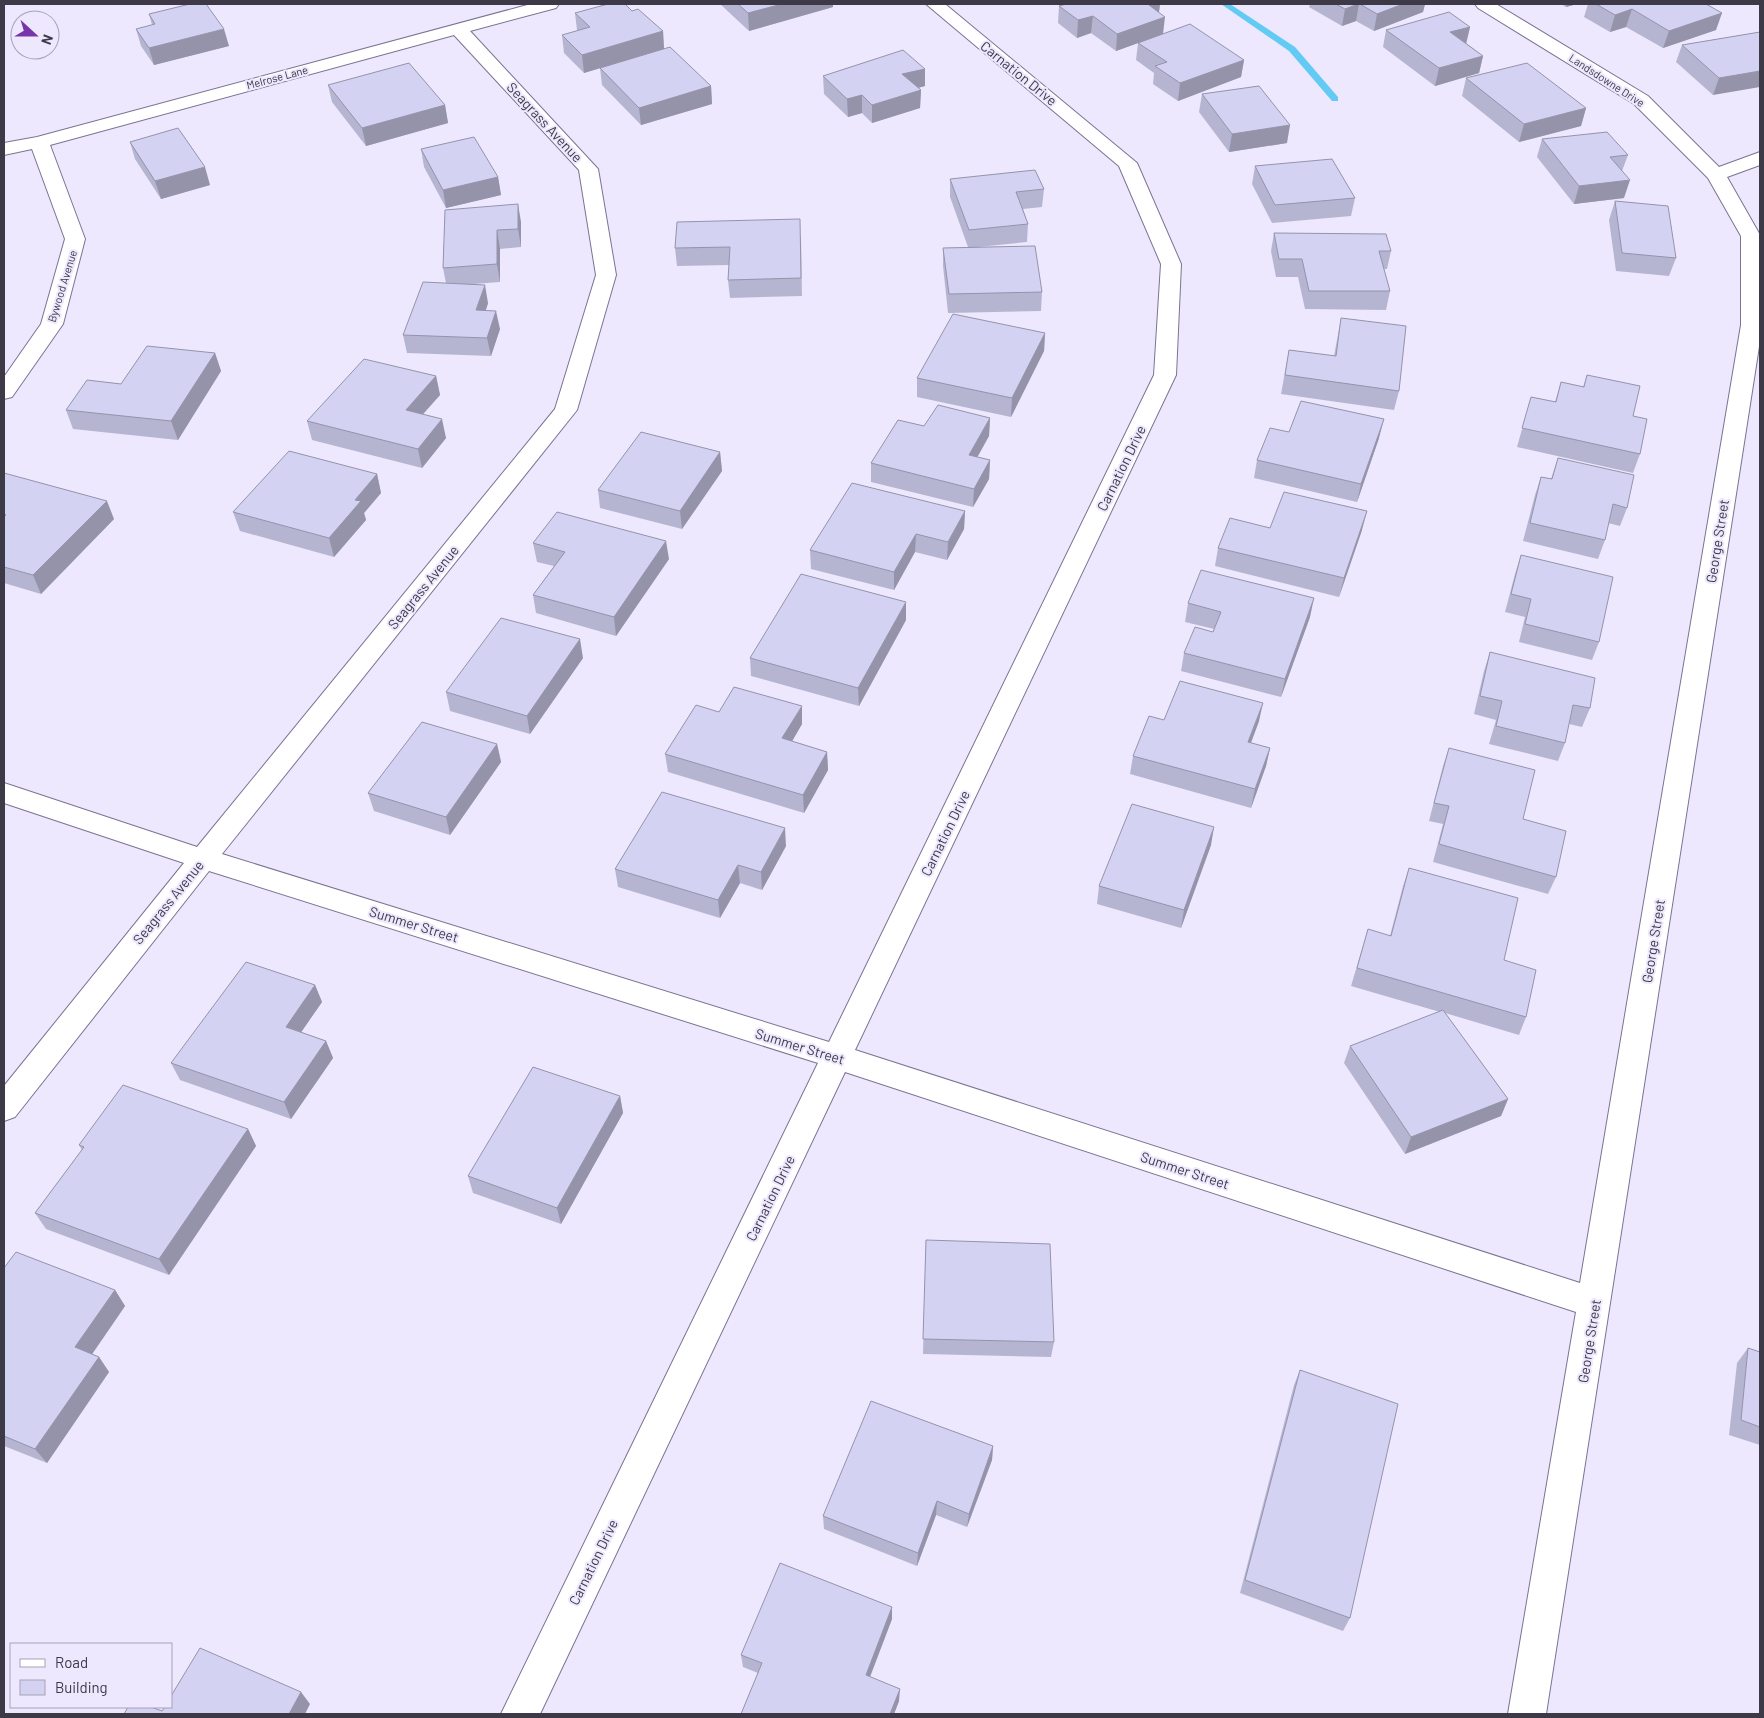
<svg xmlns="http://www.w3.org/2000/svg" width="1764" height="1718" font-family="Barlow,sans-serif">
<style>
.lines{fill:none;stroke-linecap:round;stroke-linejoin:round}
.stream{fill:#63caf3;fill-rule:evenodd}
.minor-casing{stroke:#7b7392;stroke-width:2}
.minor{fill:#fff;fill-rule:evenodd}
.wall{fill:#b6b5d1}
.shaded-wall{fill:#9493aa}
.building{fill:#d4d2f3;stroke:#9493aa}
.labels{text-anchor:middle;dominant-baseline:central;stroke-width:4;stroke-linejoin:round;paint-order:stroke}
.far-street-label{font-size:11px;fill:#3d3947;stroke:#ede8fd}
.street-label{font-size:14px;fill:#3d3947;stroke:#ede8fd}
</style>
<rect width="100%" height="100%" fill="#ede8fd"/>
<g class="lines">
<polygon class="stream" points="1221,4 1230,4 1295,47 1338,97 1338,101 1332,101 1289,51"/>
<g class="minor-casing">
<polygon id="minor" points="531,4 559,4 556,8 470,31 598,169 616,275 577,410 222,854 829,1042 1154,375 1161,264 1119,166 926,4 945,4 1137,163 1181,264 1176,375 855,1050 1580,1283 1741,325 1741,236 1708,178 1634,104 1478,8 1475,4 1496,4 1648,96 1719,167 1760,152 1760,165 1727,177 1760,235 1760,340 1546,1714 1508,1714 1576,1312 845,1072 540,1714 501,1714 818,1063 209,871 15,1117 4,1121 4,1086 184,863 4,803 4,783 197,847 555,409 596,275 579,170 454,35 50,145 85,239 63,324 12,397 4,399 4,377 41,324 65,239 32,149 4,155 4,143 37,137"/>
</g>
<use href="#minor" class="minor"/>
</g>
<g class="wall">
<polygon points="720,4 833,4 833,7 749,31"/>
<polygon points="1066,4 1160,4 1159,12 1163,34 1244,60 1241,77 1178,101 1153,84 1154,73 1136,60 1138,43 1116,51 1091,33 1077,38 1058,23 1059,6"/>
<polygon points="1310,4 1425,4 1423,12 1374,31 1356,21 1342,26 1309,7"/>
<polygon points="1561,4 1577,4 1566,7"/>
<polygon points="1588,4 1706,4 1716,30 1663,48 1626,27 1610,32 1584,17"/>
<polygon points="632,11 663,31 664,49 711,86 712,104 641,125 602,85 600,68 584,73 564,53 562,35 578,31 577,30 575,13"/>
<polygon points="149,14 229,46 154,65 141,46 136,29 152,25"/>
<polygon points="1470,27 1466,43 1483,56 1479,73 1435,86 1383,47 1386,30"/>
<polygon points="1760,32 1713,95 1676,62 1682,45"/>
<polygon points="925,69 925,86 918,88 921,90 920,108 872,123 862,113 848,117 824,94 823,76"/>
<polygon points="1466,78 1586,108 1581,126 1519,142 1462,96"/>
<polygon points="328,85 445,105 448,123 366,146 332,102"/>
<polygon points="1202,94 1287,143 1229,152 1199,112"/>
<polygon points="1542,139 1628,155 1622,171 1624,198 1574,204 1537,157"/>
<polygon points="130,142 210,185 161,199 135,159"/>
<polygon points="421,149 498,177 501,195 446,208 424,167"/>
<polygon points="1255,166 1355,198 1351,216 1272,223 1252,184"/>
<polygon points="950,179 1044,189 1042,207 1023,209 1028,224 1027,242 978,247 1042,292 1041,311 948,313 943,266 943,248 968,247 950,197"/>
<polygon points="1615,201 1676,258 1669,276 1616,271 1609,220"/>
<polygon points="445,210 521,222 521,247 500,249 500,282 474,284 488,303 486,310 500,329 491,356 407,353 403,335 446,283 443,268"/>
<polygon points="1274,233 1391,251 1387,269 1384,269 1390,291 1386,310 1305,309 1298,277 1276,277 1271,251"/>
<polygon points="801,237 802,296 730,298 728,280 729,265 677,266 675,248"/>
<polygon points="1341,318 1399,391 1394,410 1281,394 1289,350 1334,356"/>
<polygon points="1045,333 1044,351 1011,417 917,397 917,378"/>
<polygon points="215,353 221,371 178,440 73,429 66,410 121,384"/>
<polygon points="1587,375 1633,416 1640,454 1633,473 1517,447 1531,397 1555,402 1561,382 1583,387"/>
<polygon points="436,376 440,395 422,414 446,438 422,468 312,440 307,421"/>
<polygon points="990,418 989,436 977,457 990,460 989,479 973,507 871,482 871,463 924,426"/>
<polygon points="1289,432 1379,438 1357,502 1254,478 1257,460"/>
<polygon points="720,452 722,471 682,529 600,508 598,490"/>
<polygon points="1558,458 1627,508 1620,526 1608,523 1605,540 1598,559 1523,541 1535,495 1541,477 1551,479"/>
<polygon points="4,473 114,519 41,594 4,583"/>
<polygon points="377,474 381,493 364,513 366,520 334,557 240,531 233,512"/>
<polygon points="965,511 964,529 947,560 915,552 894,590 811,569 810,550"/>
<polygon points="1270,528 1362,530 1339,597 1215,566 1218,548"/>
<polygon points="533,543 669,559 616,636 536,613 533,595 554,566 537,562"/>
<polygon points="1521,555 1599,642 1592,660 1519,642 1525,617 1505,612 1515,574"/>
<polygon points="1188,603 1310,617 1281,697 1181,671 1184,653 1213,632 1214,629 1185,622"/>
<polygon points="906,620 859,706 751,676 750,658"/>
<polygon points="1490,652 1590,708 1582,727 1569,724 1565,743 1558,761 1489,744 1496,720 1474,714 1484,671"/>
<polygon points="583,658 530,734 450,711 446,692"/>
<polygon points="719,712 802,724 792,741 827,752 828,770 804,813 668,772 665,754"/>
<polygon points="1164,720 1259,721 1251,743 1270,748 1266,766 1251,808 1130,774 1133,756"/>
<polygon points="497,744 501,762 450,835 374,811 368,793"/>
<polygon points="1449,748 1523,819 1556,877 1548,894 1433,862 1443,824 1429,821 1443,766"/>
<polygon points="1211,845 1181,928 1097,904 1099,886"/>
<polygon points="786,846 762,890 740,883 720,918 618,887 615,869"/>
<polygon points="1409,868 1504,960 1526,1017 1519,1035 1445,1013 1508,1099 1501,1116 1405,1154 1344,1063 1350,1046 1440,1012 1351,986 1368,929 1390,936 1403,886"/>
<polygon points="315,985 322,1002 301,1032 326,1041 333,1058 291,1119 180,1080 171,1063"/>
<polygon points="620,1096 623,1113 561,1224 473,1193 468,1176"/>
<polygon points="248,1129 256,1146 169,1275 46,1229 35,1213 82,1150 79,1145"/>
<polygon points="926,1240 1054,1342 1051,1357 923,1354"/>
<polygon points="4,1268 115,1290 125,1306 92,1354 99,1357 109,1372 47,1463 4,1446"/>
<polygon points="1748,1348 1760,1352 1760,1445 1729,1435 1737,1363"/>
<polygon points="1300,1370 1350,1618 1343,1631 1240,1593 1294,1385"/>
<polygon points="993,1446 992,1460 967,1527 936,1515 917,1566 824,1529 823,1516"/>
<polygon points="892,1607 892,1619 870,1677 899,1701 894,1714 741,1714 758,1673 743,1667 741,1655"/>
</g>
<g class="shaded-wall">
<polygon points="782,4 833,4 833,7 749,31 748,13"/>
<polygon points="1154,4 1160,4 1158,19 1165,17 1163,34 1116,51 1117,34 1149,5"/>
<polygon points="1359,4 1356,21 1342,26 1345,9"/>
<polygon points="1403,4 1425,4 1423,12 1374,31 1377,14"/>
<polygon points="1567,4 1577,4 1566,7"/>
<polygon points="1632,9 1626,27 1610,32 1615,15"/>
<polygon points="1722,13 1716,30 1663,48 1669,31"/>
<polygon points="1093,16 1091,33 1077,38 1078,20"/>
<polygon points="1470,27 1466,44 1450,32"/>
<polygon points="224,29 229,46 154,65 149,48"/>
<polygon points="663,31 664,49 584,73 582,55"/>
<polygon points="1483,56 1479,73 1435,86 1439,68"/>
<polygon points="1244,60 1241,77 1178,101 1180,83"/>
<polygon points="925,69 925,86 902,92 902,74"/>
<polygon points="1760,71 1760,87 1713,95 1719,78"/>
<polygon points="711,86 712,104 641,125 639,108"/>
<polygon points="921,90 920,108 872,123 872,105"/>
<polygon points="862,95 862,113 848,117 847,99"/>
<polygon points="445,105 448,123 366,146 362,128"/>
<polygon points="1586,108 1581,126 1519,142 1524,124"/>
<polygon points="1290,125 1287,143 1229,152 1232,134"/>
<polygon points="205,167 210,185 161,199 155,181"/>
<polygon points="498,177 501,195 446,208 443,190"/>
<polygon points="1630,180 1624,198 1574,204 1579,186"/>
<polygon points="518,204 521,222 521,247 518,229"/>
<polygon points="497,230 500,249 500,282 497,264"/>
<polygon points="485,285 488,303 480,328 476,310"/>
<polygon points="496,311 500,329 491,356 487,338"/>
<polygon points="1045,333 1044,351 1011,417 1012,398"/>
<polygon points="215,353 221,371 178,440 171,421"/>
<polygon points="436,376 440,395 410,429 406,410"/>
<polygon points="990,418 989,436 968,474 969,455"/>
<polygon points="442,419 446,438 422,468 418,449"/>
<polygon points="1384,419 1379,438 1357,502 1361,484"/>
<polygon points="720,452 722,471 682,529 680,511"/>
<polygon points="990,460 989,479 973,507 974,489"/>
<polygon points="377,474 381,493 364,513 366,520 334,557 329,538 355,500"/>
<polygon points="107,501 114,519 41,594 33,575"/>
<polygon points="965,511 964,529 947,560 948,542"/>
<polygon points="1367,511 1362,530 1339,597 1344,578"/>
<polygon points="916,534 915,552 894,590 894,572"/>
<polygon points="666,541 669,559 616,636 614,617"/>
<polygon points="1314,598 1310,617 1281,697 1285,679"/>
<polygon points="906,602 906,620 859,706 858,688"/>
<polygon points="580,639 583,658 530,734 527,716"/>
<polygon points="1263,703 1259,721 1244,761 1248,742"/>
<polygon points="802,706 802,724 783,757 782,738"/>
<polygon points="497,744 501,762 450,835 446,817"/>
<polygon points="1270,748 1266,766 1251,808 1255,789"/>
<polygon points="827,752 828,770 804,813 803,795"/>
<polygon points="1214,827 1211,845 1181,928 1184,910"/>
<polygon points="785,828 786,846 762,890 761,872"/>
<polygon points="738,865 740,883 720,918 718,900"/>
<polygon points="315,985 322,1002 293,1044 286,1027"/>
<polygon points="326,1041 333,1058 291,1119 284,1102"/>
<polygon points="620,1096 623,1113 561,1224 557,1208"/>
<polygon points="1508,1099 1501,1116 1405,1154 1411,1137"/>
<polygon points="248,1129 256,1146 169,1275 159,1259"/>
<polygon points="115,1290 125,1306 86,1363 75,1347"/>
<polygon points="99,1357 109,1372 47,1463 35,1449"/>
<polygon points="993,1446 992,1460 967,1527 969,1514"/>
<polygon points="937,1501 936,1515 917,1566 918,1553"/>
<polygon points="892,1607 892,1619 866,1687 866,1675"/>
<polygon points="900,1689 899,1701 894,1714 890,1714"/>
<polygon points="301,1692 310,1704 305,1714 289,1714"/>
</g>
<g class="building">
<polygon points="190,4 206,4 224,29 149,48 136,29 155,24 149,14"/>
<polygon points="608,4 625,4 632,11 638,9 663,31 582,55 562,35 590,27 575,13"/>
<polygon points="738,4 782,4 748,13"/>
<polygon points="1066,4 1154,4 1149,5 1165,17 1117,34 1093,16 1078,20 1059,6"/>
<polygon points="1336,4 1358,4 1345,9"/>
<polygon points="1360,4 1403,4 1377,14"/>
<polygon points="1596,4 1706,4 1722,13 1669,31 1632,9 1615,15"/>
<polygon points="1449,12 1470,27 1450,32 1483,56 1439,68 1386,30"/>
<polygon points="1190,24 1244,60 1180,83 1155,66 1167,62 1138,43"/>
<polygon points="1760,32 1760,71 1719,78 1682,45"/>
<polygon points="670,47 711,86 639,108 600,68"/>
<polygon points="903,50 925,69 902,74 921,90 872,105 862,95 847,99 823,76"/>
<polygon points="409,63 445,105 362,128 328,85"/>
<polygon points="1527,63 1586,108 1524,124 1466,78"/>
<polygon points="1259,86 1290,125 1232,134 1202,94"/>
<polygon points="178,128 205,167 155,181 130,142"/>
<polygon points="1607,132 1628,155 1610,157 1630,180 1579,186 1542,139"/>
<polygon points="474,137 498,177 443,190 421,149"/>
<polygon points="1332,159 1355,198 1275,205 1255,166"/>
<polygon points="1035,170 1044,189 1016,192 1028,224 969,230 950,179"/>
<polygon points="1615,201 1668,206 1676,258 1622,253"/>
<polygon points="518,204 518,229 497,230 497,264 443,268 445,210"/>
<polygon points="800,219 801,278 728,280 730,247 675,248 677,222"/>
<polygon points="1274,233 1386,234 1391,251 1379,251 1390,291 1309,291 1302,259 1279,259"/>
<polygon points="1035,246 1042,292 949,294 943,248"/>
<polygon points="423,282 485,285 476,310 496,311 487,338 403,335"/>
<polygon points="953,314 1045,333 1012,398 917,378"/>
<polygon points="1341,318 1406,326 1399,391 1285,375 1289,350 1336,356"/>
<polygon points="147,346 215,353 171,421 66,410 87,380 121,384"/>
<polygon points="364,359 436,376 406,410 442,419 418,449 307,421"/>
<polygon points="1587,375 1640,386 1633,416 1647,419 1640,454 1522,428 1531,397 1556,402 1561,382 1584,387"/>
<polygon points="1301,401 1384,419 1361,484 1257,460 1270,428 1289,432"/>
<polygon points="938,405 990,418 969,455 990,460 974,489 871,463 898,420 924,426"/>
<polygon points="641,432 720,452 680,511 598,490"/>
<polygon points="289,451 377,474 355,500 361,501 329,538 233,512"/>
<polygon points="1558,458 1634,475 1627,508 1613,504 1605,540 1530,523 1541,477 1552,479"/>
<polygon points="4,473 107,501 33,575 4,567 4,517 6,515 4,514"/>
<polygon points="852,483 965,511 948,542 916,534 894,572 810,550"/>
<polygon points="1284,492 1367,511 1344,578 1218,548 1230,518 1270,528"/>
<polygon points="557,512 666,541 614,617 533,595 565,552 533,543"/>
<polygon points="1521,555 1613,577 1599,642 1525,624 1531,599 1511,594"/>
<polygon points="1201,570 1314,598 1285,679 1184,653 1195,627 1213,632 1221,612 1188,603"/>
<polygon points="801,574 906,602 858,688 750,658"/>
<polygon points="501,618 580,639 527,716 446,692"/>
<polygon points="1490,652 1595,678 1590,708 1573,705 1565,743 1496,726 1502,701 1480,696"/>
<polygon points="1180,681 1263,703 1248,742 1270,748 1255,789 1133,756 1149,716 1164,720"/>
<polygon points="734,687 802,706 782,738 827,752 803,795 665,754 696,705 719,712"/>
<polygon points="422,722 497,744 446,817 368,793"/>
<polygon points="1449,748 1535,770 1523,819 1566,831 1556,877 1439,844 1449,806 1434,803"/>
<polygon points="662,792 785,828 761,872 738,865 718,900 615,869"/>
<polygon points="1132,804 1214,827 1184,910 1099,886"/>
<polygon points="1409,868 1518,898 1504,960 1536,970 1526,1017 1357,968 1368,929 1391,936"/>
<polygon points="246,962 315,985 286,1027 326,1041 284,1102 171,1063"/>
<polygon points="1443,1010 1508,1099 1411,1137 1350,1046"/>
<polygon points="533,1067 620,1096 557,1208 468,1176"/>
<polygon points="123,1085 248,1129 159,1259 35,1213 84,1147 79,1145"/>
<polygon points="926,1240 1050,1244 1054,1342 923,1339"/>
<polygon points="16,1252 115,1290 75,1347 99,1357 35,1449 4,1436 4,1268"/>
<polygon points="1748,1348 1760,1352 1760,1427 1741,1420"/>
<polygon points="1300,1370 1398,1404 1350,1618 1245,1580"/>
<polygon points="871,1401 993,1446 969,1514 937,1501 918,1553 823,1516"/>
<polygon points="780,1563 892,1607 866,1675 900,1689 890,1714 741,1714 762,1663 741,1655"/>
<polygon points="200,1648 301,1692 289,1714 124,1714 128,1707 151,1707 162,1711 165,1707 171,1707 171,1696"/>
</g>
<g class="labels">
<g class="far-street-label">
<text transform="translate(277 77) rotate(-15)">Melrose Lane</text>
<text transform="translate(1607 80) rotate(33)">Landsdowne Drive</text>
<text transform="translate(62 286) rotate(-73)">Bywood Avenue</text>
</g>
<g class="street-label">
<text transform="translate(1019 73) rotate(39)">Carnation Drive</text>
<text transform="translate(545 122) rotate(47)">Seagrass Avenue</text>
<text transform="translate(1121 468) rotate(-64)">Carnation Drive</text>
<text transform="translate(1717 541) rotate(-81)">George Street</text>
<text transform="translate(423 587) rotate(-51)">Seagrass Avenue</text>
<text transform="translate(945 833) rotate(-64)">Carnation Drive</text>
<text transform="translate(168 902) rotate(-51)">Seagrass Avenue</text>
<text transform="translate(414 924) rotate(17)">Summer Street</text>
<text transform="translate(1653 941) rotate(-81)">George Street</text>
<text transform="translate(800 1046) rotate(17)">Summer Street</text>
<text transform="translate(1185 1170) rotate(18)">Summer Street</text>
<text transform="translate(770 1198) rotate(-64)">Carnation Drive</text>
<text transform="translate(1589 1341) rotate(-81)">George Street</text>
<text transform="translate(593 1562) rotate(-64)">Carnation Drive</text>
</g>
</g>
<rect width="1764" height="1718" fill="none" stroke="#3d3947" stroke-width="10"/>
<rect x="10" y="1643" width="162" height="65" fill="#ede8fd" stroke="#a7a2b4"/>
<rect x="20" y="1659" width="25" height="8" fill="#ffffff" stroke="#a7a2b4"/>
<text x="55" y="1668" font-size="15" fill="#3d3947">Road</text>
<rect x="20" y="1680" width="25" height="15" fill="#d4d2f3" stroke="#a7a2b4"/>
<text x="55" y="1693" font-size="15" fill="#3d3947">Building</text>
<g transform="translate(35 35) rotate(111)"><circle r="24" fill="#ede8fd" stroke="#a7a2b4"/>
<path d="M0-4L9 19L0 12L-9 19Z" fill="#7835a9"/>
<text y="-8" font-size="14" font-weight="bold" text-anchor="middle" fill="#3d3947">N</text>
</g>
</svg>
